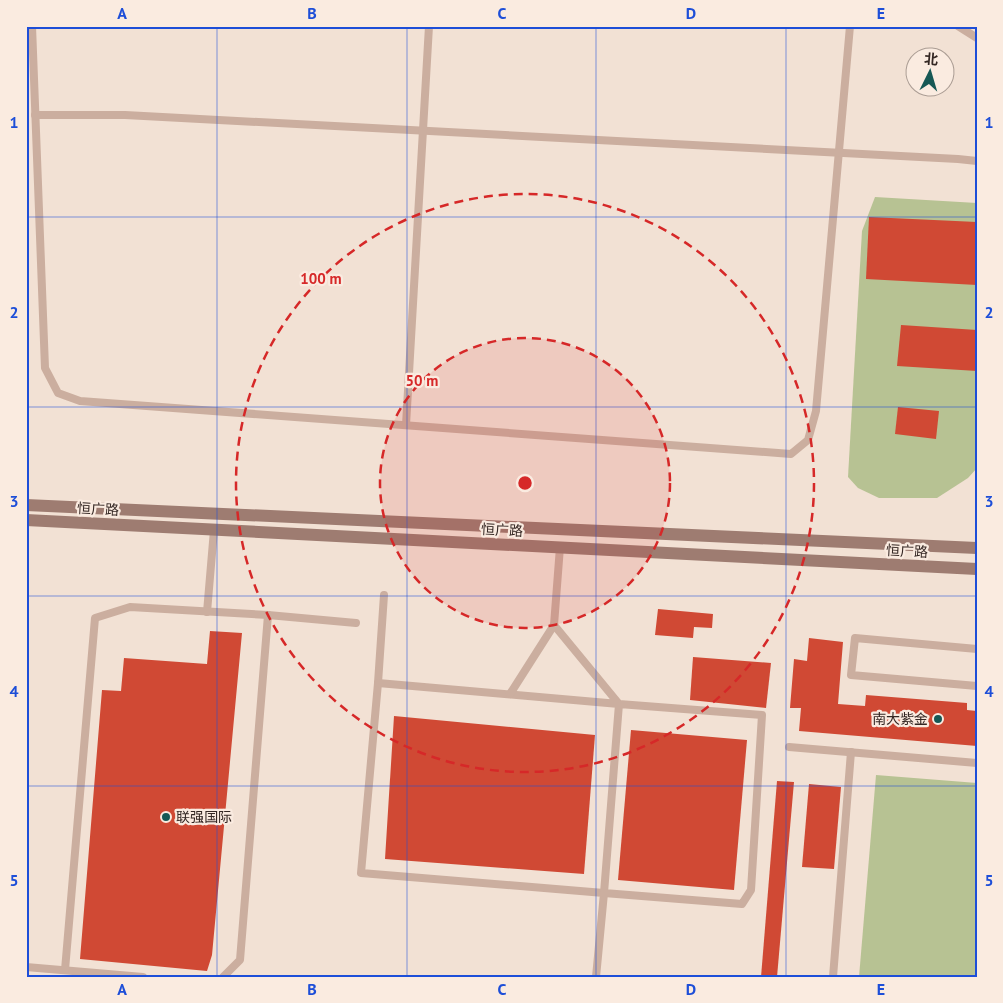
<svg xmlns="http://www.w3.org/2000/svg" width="1003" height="1003" font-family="'PT Sans','Noto Sans SC',sans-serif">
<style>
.green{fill:#b7c293}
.building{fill:#d04934}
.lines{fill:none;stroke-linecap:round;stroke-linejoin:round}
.lane{stroke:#cbae9f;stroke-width:8}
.secondary{stroke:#9e7c71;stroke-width:12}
.grid{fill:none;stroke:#1d4ed8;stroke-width:1;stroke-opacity:0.55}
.ring{fill:none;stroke:#d62828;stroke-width:2.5;stroke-dasharray:9 6}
.poi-dot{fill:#165855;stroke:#faebe0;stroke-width:2}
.labels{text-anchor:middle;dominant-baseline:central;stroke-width:4.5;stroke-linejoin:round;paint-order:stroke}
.street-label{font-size:14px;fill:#342723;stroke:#faebe0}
.poi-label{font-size:14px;fill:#342723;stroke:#faebe0;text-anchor:end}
.centre{fill:#d62828;stroke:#faebe0;stroke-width:2.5}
.ring-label{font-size:15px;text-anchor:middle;font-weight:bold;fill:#d62828;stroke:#faebe0;stroke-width:4.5;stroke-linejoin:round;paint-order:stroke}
.neatline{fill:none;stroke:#1d4ed8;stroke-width:2}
.grid-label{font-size:16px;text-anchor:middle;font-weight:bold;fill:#1d4ed8}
</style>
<rect width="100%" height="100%" fill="#f2e1d4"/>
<g class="green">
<polygon points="875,197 977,203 977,468 968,478 937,498 879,498 858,488 848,477 862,231"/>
<polygon points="876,775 977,783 977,977 859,977"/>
</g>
<g class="building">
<polygon points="869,217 977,222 977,285 866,279"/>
<polygon points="901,325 977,330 977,371 897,366"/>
<polygon points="898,407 939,411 936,439 895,434"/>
<polygon points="658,609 713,614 712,628 694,627 693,638 655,635"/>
<polygon points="210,631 242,633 212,955 207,971 80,959 102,690 121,691 124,658 207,664"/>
<polygon points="809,638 843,642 838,704 865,706 866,695 967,703 967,710 977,711 977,746 799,731 801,708 790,708 794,659 807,661"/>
<polygon points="693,657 771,663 766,708 690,700"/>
<polygon points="394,716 595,735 584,874 385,859"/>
<polygon points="631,730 747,740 734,890 618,880"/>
<polygon points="777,781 794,782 777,977 761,977"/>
<polygon points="809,784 841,787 834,869 802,867"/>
</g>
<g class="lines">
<g class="lane">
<polyline points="32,26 45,368 58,393 80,401 791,454 808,440 816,411 850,26"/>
<polyline points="958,26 977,38"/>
<polyline points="35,115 125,115 958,159 977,161"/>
<polyline points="406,425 429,26"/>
<polyline points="384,595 378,683 361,873 604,893 596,977"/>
<polyline points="207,612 214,530"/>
<polyline points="977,649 855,638 851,675 977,686"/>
<polyline points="378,683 619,704 762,715 751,890 742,904 604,893 619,704 554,625"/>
<polyline points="510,694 554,625 560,547"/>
<polyline points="789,747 977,763"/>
<polyline points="26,967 143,977"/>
<polyline points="65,970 95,618 130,607 268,615 356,623"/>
<polyline points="223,977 240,960 268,615"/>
<polyline points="833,977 851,752"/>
</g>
<g class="secondary">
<polyline points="26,505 977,548"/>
<polyline points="26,520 977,569"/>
</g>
</g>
<path class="grid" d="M 217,26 L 217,977M 407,26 L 407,977M 596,26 L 596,977M 786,26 L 786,977M 26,217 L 977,217M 26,407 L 977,407M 26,596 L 977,596M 26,786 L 977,786"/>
<circle cx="525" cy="483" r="145" fill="#d62828" fill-opacity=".12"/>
<g class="ring">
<circle cx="525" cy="483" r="145"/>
<circle cx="525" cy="483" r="289"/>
</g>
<g class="poi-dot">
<circle cx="938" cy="719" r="5"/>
<circle cx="166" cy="817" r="5"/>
</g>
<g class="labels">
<g class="street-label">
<text transform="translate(98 509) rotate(3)">恒广路</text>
<text transform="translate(502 530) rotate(3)">恒广路</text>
<text transform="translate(907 551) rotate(3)">恒广路</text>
</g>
<g class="poi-label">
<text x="928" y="719">南大紫金</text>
<text x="176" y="817" text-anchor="start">联强国际</text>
</g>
</g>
<circle cx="525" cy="483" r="8" class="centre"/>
<g class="ring-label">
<text x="321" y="284">100 m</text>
<text x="422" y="386">50 m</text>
</g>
<rect width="1003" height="1003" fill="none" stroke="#faebe0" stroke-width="55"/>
<g transform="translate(930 72) rotate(5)"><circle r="24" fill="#faebe0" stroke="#ab9d94"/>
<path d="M0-4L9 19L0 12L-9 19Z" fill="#165855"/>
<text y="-8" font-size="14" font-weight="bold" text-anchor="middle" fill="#342723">北</text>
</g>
<rect x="28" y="28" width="948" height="948" class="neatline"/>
<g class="grid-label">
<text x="122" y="19">A</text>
<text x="312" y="19">B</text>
<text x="502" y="19">C</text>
<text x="691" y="19">D</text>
<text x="881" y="19">E</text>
<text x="14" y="128">1</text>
<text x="989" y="128">1</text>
<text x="14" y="318">2</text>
<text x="989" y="318">2</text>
<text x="14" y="507">3</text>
<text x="989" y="507">3</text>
<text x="14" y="697">4</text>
<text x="989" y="697">4</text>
<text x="14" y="886">5</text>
<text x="989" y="886">5</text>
<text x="122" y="995">A</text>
<text x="312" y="995">B</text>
<text x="502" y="995">C</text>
<text x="691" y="995">D</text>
<text x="881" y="995">E</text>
</g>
</svg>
